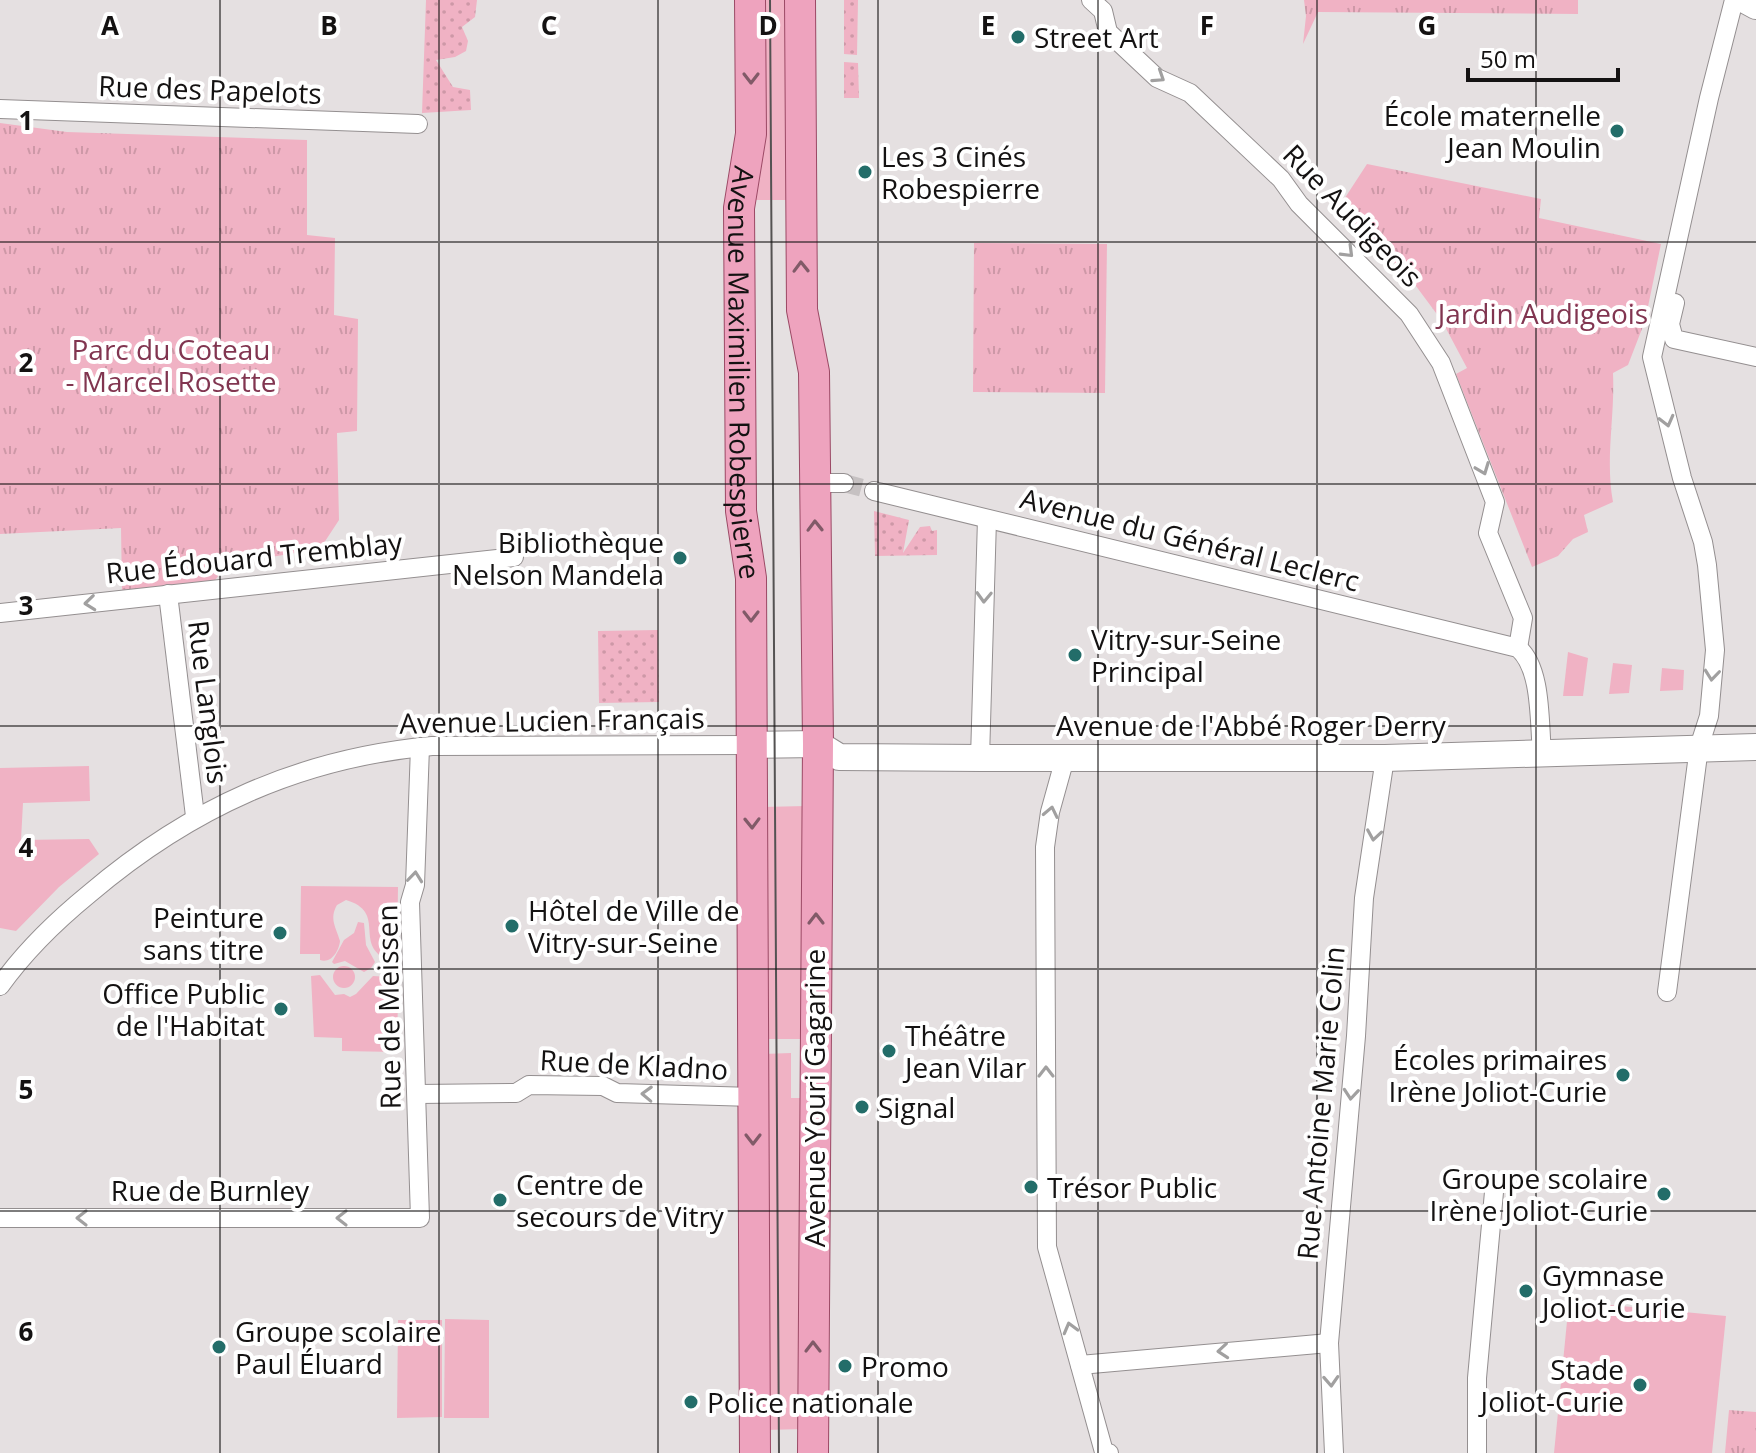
<svg xmlns="http://www.w3.org/2000/svg" width="1756" height="1453" font-family="'Open Sans',sans-serif">
<style>
.grass{fill:#f0b2c4}
.park{fill:url(#park-tufts)}
.garden{fill:url(#garden-dots)}
.lines{fill:none;stroke-linecap:round;stroke-linejoin:round}
.street-tunnel{stroke:#c6c1c2;stroke-width:18;stroke-dasharray:18 9;stroke-linecap:butt}
.street-casing{stroke:#948f90;stroke-width:20}
.secondary-casing{stroke:#948f90;stroke-width:28}
.primary-casing{stroke:#9b4965;stroke-width:32}
.street{stroke:#fff;stroke-width:18}
.secondary{stroke:#fff;stroke-width:26}
.primary{stroke:#eea3be;stroke-width:30}
.tram{stroke:#545252;stroke-width:2}
.oneway{stroke:#a1a0a0}
.oneway2{stroke:#815a68}
.grid{fill:none;stroke:#141212;stroke-width:2;stroke-opacity:0.55}
.poi-dot{fill:#236d69;stroke:#fff;stroke-width:3}
.labels{text-anchor:middle;dominant-baseline:central;stroke-width:8;stroke-linejoin:round;paint-order:stroke}
.poi-label{font-size:28px;fill:#141212;stroke:#fff;text-anchor:start}
.street-label{font-size:28px;fill:#141212;stroke:#fff}
.park-label{font-size:28px;fill:#813550;stroke:#fff}
.grid-label{font-size:26px;text-anchor:middle;font-weight:bold;fill:#141212;stroke:#fff;stroke-width:8;stroke-linejoin:round;paint-order:stroke}
</style>
<defs>
<pattern id="park-tufts" width="24" height="20" patternUnits="userSpaceOnUse" patternTransform="scale(2)"><rect width="24" height="20" fill="#f0b2c4"/><path d="M3 7l-1-3M5 7V3M7 7l1-3M15 17l-1-3M17 17v-4M19 17l1-3" fill="none" stroke="#cd98a7"/></pattern>
<pattern id="garden-dots" width="8" height="8" patternUnits="userSpaceOnUse" patternTransform="scale(2)"><rect width="8" height="8" fill="#f0b2c4"/><path d="M2 2h.1M6 6h.1" fill="none" stroke="#cd98a7" stroke-width="1.8" stroke-linecap="round"/></pattern>
</defs>
<rect width="100%" height="100%" fill="#e5e0e1"/>
<g class="grass">
<polygon points="759,0 791,0 792,200 748,200"/>
<polygon points="1568,652 1588,658 1583,696 1563,696"/>
<polygon points="1613,663 1632,665 1629,693 1609,694"/>
<polygon points="1662,668 1684,670 1683,690 1660,691"/>
<polygon points="89,766 90,801 23,803 21,840 89,839 99,854 59,887 16,931 0,928 0,768"/>
<polygon points="806,806 805,1039 764,1039 762,807"/>
<path d="M 301,886 L 398,887 L 397,957 L 386,959 C 354,943 387,912 346,900 L 337,905 C 329,919 336,927 340,941 C 339,951 331,964 320,960 L 320,954 L 300,954 Z"/>
<polygon points="358,922 364,923 366,945 375,962 371,968 364,972 345,961 334,964 332,962 344,940 354,933"/>
<circle cx="344" cy="977" r="11"/>
<polygon points="320,975 335,995 344,994 350,997 356,994 373,976 389,977 398,995 397,1052 342,1051 342,1038 314,1037 311,976"/>
<polygon points="791,1053 791,1098 806,1098 804,1429 765,1430 763,1054"/>
<polygon points="1569,1301 1726,1316 1712,1453 1554,1453"/>
<polygon points="445,1319 489,1320 489,1418 444,1418"/>
<polygon points="398,1320 442,1320 442,1417 397,1418"/>
</g>
<g class="park">
<polygon points="1304,0 1578,0 1578,14 1318,12 1303,44 1306,16"/>
<polygon points="0,123 67,132 307,140 307,235 335,238 334,315 358,319 357,431 337,433 339,520 320,549 227,564 213,583 122,590 121,528 0,534"/>
<path d="M 1367,164 L 1541,199 L 1539,218 L 1661,244 L 1645,321 L 1628,365 L 1613,373 C 1615,417 1605,459 1613,502 L 1584,515 L 1588,532 L 1573,539 L 1558,556 L 1532,567 L 1456,374 L 1467,368 L 1442,321 L 1410,278 L 1339,207 Z"/>
<polygon points="974,243 1107,244 1105,393 973,392"/>
<polygon points="1729,1410 1756,1412 1756,1453 1725,1453"/>
</g>
<g class="garden">
<polygon points="426,0 477,0 475,17 462,27 468,41 466,51 455,57 436,60 453,87 470,90 471,110 422,113"/>
<polygon points="844,0 858,0 857,55 844,54"/>
<polygon points="844,62 858,63 859,98 844,98"/>
<polygon points="874,511 909,520 903,553 920,527 930,526 932,531 937,530 937,555 875,556"/>
<polygon points="658,630 659,702 599,703 598,631"/>
</g>
<g class="lines">
<polyline class="street-tunnel" points="844,483 874,491"/>
<g class="street-casing">
<g id="street">
<polyline points="1091,0 1103,11 1108,32 1157,78 1190,93 1281,179 1299,204 1409,314 1441,363 1495,502 1488,533 1523,618 1518,648"/>
<polyline points="0,109 418,124"/>
<polyline points="1675,303 1670,324 1674,339 1756,357"/>
<polyline points="825,483 844,483"/>
<path d="M 874,491 L 1518,648 C 1542,668 1539,722 1542,752"/>
<polyline points="168,594 195,816"/>
<polyline points="0,613 514,557"/>
<polyline points="980,758 987,519"/>
<polyline points="1065,758 1050,812 1045,847 1047,1247 1104,1452 1109,1453"/>
<path d="M 0,986 C 25,951 56,921 89,894 C 190,808 300,758 432,746 L 750,745"/>
<polyline points="1667,992 1699,747 1709,716 1715,650 1707,565 1703,542 1682,478 1652,357 1709,98 1734,0"/>
<polyline points="418,1094 516,1093 529,1085 603,1086 617,1093 753,1097"/>
<polyline points="0,1218 420,1218 410,902 415,885 420,747"/>
<polyline points="1080,1365 1329,1343"/>
<polyline points="1334,1453 1329,1343 1356,1036 1364,898 1385,758"/>
<polyline points="1477,1453 1477,1378 1494,1192"/>
</g>
</g>
<g class="secondary-casing">
<g id="secondary">
<polyline points="1745,0 1756,6"/>
<polyline points="750,745 818,744 839,757 980,758 1385,758 1756,747"/>
</g>
</g>
<g class="primary-casing">
<g id="primary">
<path id="s1" d="M 750,0 L 751,134 L 739,208 L 741,511 L 751,578 L 755,1453"/>
<polyline points="800,0 802,310 814,372 818,744 813,1453"/>
</g>
</g>
<use href="#street" class="street"/>
<use href="#secondary" class="secondary"/>
<use href="#primary" class="primary"/>
<polyline class="tram" points="770,0 779,1453"/>
</g>
<defs><path id="oneway-chevron" d="M-2-3.5L2.5 0L-2 3.5" fill="none" stroke-width="1.6" stroke-linecap="round" stroke-linejoin="round" transform="scale(2)"/></defs>
<g class="oneway">
<use href="#oneway-chevron" transform="translate(1159 77) rotate(33)"/>
<use href="#oneway-chevron" transform="translate(1348 252) rotate(45)"/>
<use href="#oneway-chevron" transform="translate(1667 421) rotate(76)"/>
<use href="#oneway-chevron" transform="translate(1483 469) rotate(69)"/>
<use href="#oneway-chevron" transform="translate(984 597) rotate(92)"/>
<use href="#oneway-chevron" transform="translate(90 603) rotate(174)"/>
<use href="#oneway-chevron" transform="translate(1712 675) rotate(96)"/>
<use href="#oneway-chevron" transform="translate(1051 812) rotate(-78)"/>
<use href="#oneway-chevron" transform="translate(1374 835) rotate(99)"/>
<use href="#oneway-chevron" transform="translate(415 877) rotate(-84)"/>
<use href="#oneway-chevron" transform="translate(1046 1072) rotate(-90)"/>
<use href="#oneway-chevron" transform="translate(647 1094) rotate(-178)"/>
<use href="#oneway-chevron" transform="translate(1351 1094) rotate(95)"/>
<use href="#oneway-chevron" transform="translate(82 1218) rotate(-180)"/>
<use href="#oneway-chevron" transform="translate(342 1218) rotate(-180)"/>
<use href="#oneway-chevron" transform="translate(1070 1328) rotate(-105)"/>
<use href="#oneway-chevron" transform="translate(1223 1351) rotate(175)"/>
<use href="#oneway-chevron" transform="translate(1331 1381) rotate(87)"/>
</g>
<g class="oneway2">
<use href="#oneway-chevron" transform="translate(751 78) rotate(90)"/>
<use href="#oneway-chevron" transform="translate(801 267) rotate(-91)"/>
<use href="#oneway-chevron" transform="translate(815 526) rotate(-91)"/>
<use href="#oneway-chevron" transform="translate(751 616) rotate(90)"/>
<use href="#oneway-chevron" transform="translate(752 823) rotate(89)"/>
<use href="#oneway-chevron" transform="translate(816 919) rotate(-90)"/>
<use href="#oneway-chevron" transform="translate(753 1139) rotate(90)"/>
<use href="#oneway-chevron" transform="translate(813 1347) rotate(-90)"/>
</g>
<path class="grid" d="M 220,0 L 220,1453M 439,0 L 439,1453M 658,0 L 658,1453M 878,0 L 878,1453M 1098,0 L 1098,1453M 1317,0 L 1317,1453M 1536,0 L 1536,1453M 0,242 L 1756,242M 0,484 L 1756,484M 0,726 L 1756,726M 0,969 L 1756,969M 0,1211 L 1756,1211"/>
<g class="poi-dot">
<circle cx="1018" cy="37" r="8"/>
<circle cx="1617" cy="131" r="8"/>
<circle cx="865" cy="172" r="8"/>
<circle cx="680" cy="558" r="8"/>
<circle cx="1075" cy="655" r="8"/>
<circle cx="512" cy="926" r="8"/>
<circle cx="280" cy="933" r="8"/>
<circle cx="281" cy="1009" r="8"/>
<circle cx="889" cy="1051" r="8"/>
<circle cx="1623" cy="1075" r="8"/>
<circle cx="862" cy="1107" r="8"/>
<circle cx="1031" cy="1187" r="8"/>
<circle cx="1664" cy="1194" r="8"/>
<circle cx="500" cy="1200" r="8"/>
<circle cx="1526" cy="1291" r="8"/>
<circle cx="219" cy="1347" r="8"/>
<circle cx="845" cy="1366" r="8"/>
<circle cx="1640" cy="1385" r="8"/>
<circle cx="691" cy="1402" r="8"/>
</g>
<g class="labels">
<g class="poi-label">
<text x="1034" y="37">Street Art</text>
<text x="1601" y="115" text-anchor="end">École maternelle<tspan x="1601" dy="32">Jean Moulin</tspan></text>
<text x="881" y="156">Les 3 Cinés<tspan x="881" dy="32">Robespierre</tspan></text>
<text x="664" y="542" text-anchor="end">Bibliothèque<tspan x="664" dy="32">Nelson Mandela</tspan></text>
<text x="1091" y="639">Vitry-sur-Seine<tspan x="1091" dy="32">Principal</tspan></text>
<text x="528" y="910">Hôtel de Ville de<tspan x="528" dy="32">Vitry-sur-Seine</tspan></text>
<text x="264" y="917" text-anchor="end">Peinture<tspan x="264" dy="32">sans titre</tspan></text>
<text x="265" y="993" text-anchor="end">Office Public<tspan x="265" dy="32">de l'Habitat</tspan></text>
<text x="905" y="1035">Théâtre<tspan x="905" dy="32">Jean Vilar</tspan></text>
<text x="1607" y="1059" text-anchor="end">Écoles primaires<tspan x="1607" dy="32">Irène Joliot-Curie</tspan></text>
<text x="878" y="1107">Signal</text>
<text x="1648" y="1178" text-anchor="end">Groupe scolaire<tspan x="1648" dy="32">Irène Joliot-Curie</tspan></text>
<text x="516" y="1184">Centre de<tspan x="516" dy="32">secours de Vitry</tspan></text>
<text x="1047" y="1187">Trésor Public</text>
<text x="1542" y="1275">Gymnase<tspan x="1542" dy="32">Joliot-Curie</tspan></text>
<text x="235" y="1331">Groupe scolaire<tspan x="235" dy="32">Paul Éluard</tspan></text>
<text x="861" y="1366">Promo</text>
<text x="1624" y="1369" text-anchor="end">Stade<tspan x="1624" dy="32">Joliot-Curie</tspan></text>
<text x="707" y="1402">Police nationale</text>
</g>
<g class="street-label">
<text transform="translate(210 89) rotate(2)">Rue des Papelots</text>
<text transform="translate(1353 215) rotate(46)">Rue Audigeois</text>
<text stroke="none"><textPath href="#s1" startOffset="374">Avenue Maximilien Robespierre</textPath></text>
<text transform="translate(1190 539) rotate(14)">Avenue du Général Leclerc</text>
<text transform="translate(254 557) rotate(-6)">Rue Édouard Tremblay</text>
<text transform="translate(209 702) rotate(83)">Rue Langlois</text>
<text transform="translate(552 720) rotate(-1)">Avenue Lucien Français</text>
<text x="1251" y="725">Avenue de l'Abbé Roger Derry</text>
<text transform="translate(388 1007) rotate(-91)">Rue de Meissen</text>
<text transform="translate(634 1064) rotate(3)">Rue de Kladno</text>
<text transform="translate(814 1098) rotate(-90)">Avenue Youri Gagarine</text>
<text transform="translate(1320 1103) rotate(-85)">Rue Antoine Marie Colin</text>
<text x="210" y="1190">Rue de Burnley</text>
</g>
<g class="park-label">
<text x="1543" y="313">Jardin Audigeois</text>
<text x="171" y="349">Parc du Coteau<tspan x="171" dy="32">- Marcel Rosette</tspan></text>
</g>
</g>
<g class="grid-label">
<text x="110" y="35">A</text>
<text x="329" y="35">B</text>
<text x="549" y="35">C</text>
<text x="768" y="35">D</text>
<text x="988" y="35">E</text>
<text x="1207" y="35">F</text>
<text x="1427" y="35">G</text>
<text x="26" y="130">1</text>
<text x="26" y="372">2</text>
<text x="26" y="615">3</text>
<text x="26" y="857">4</text>
<text x="26" y="1099">5</text>
<text x="26" y="1341">6</text>
</g>
<path d="M1468 68v12h150v-12" fill="none" stroke="#141212" stroke-width="4"/>
<text x="1480" y="68" font-size="24" fill="#141212" stroke="#ffffff" stroke-width="6" paint-order="stroke">50 m</text>
</svg>
